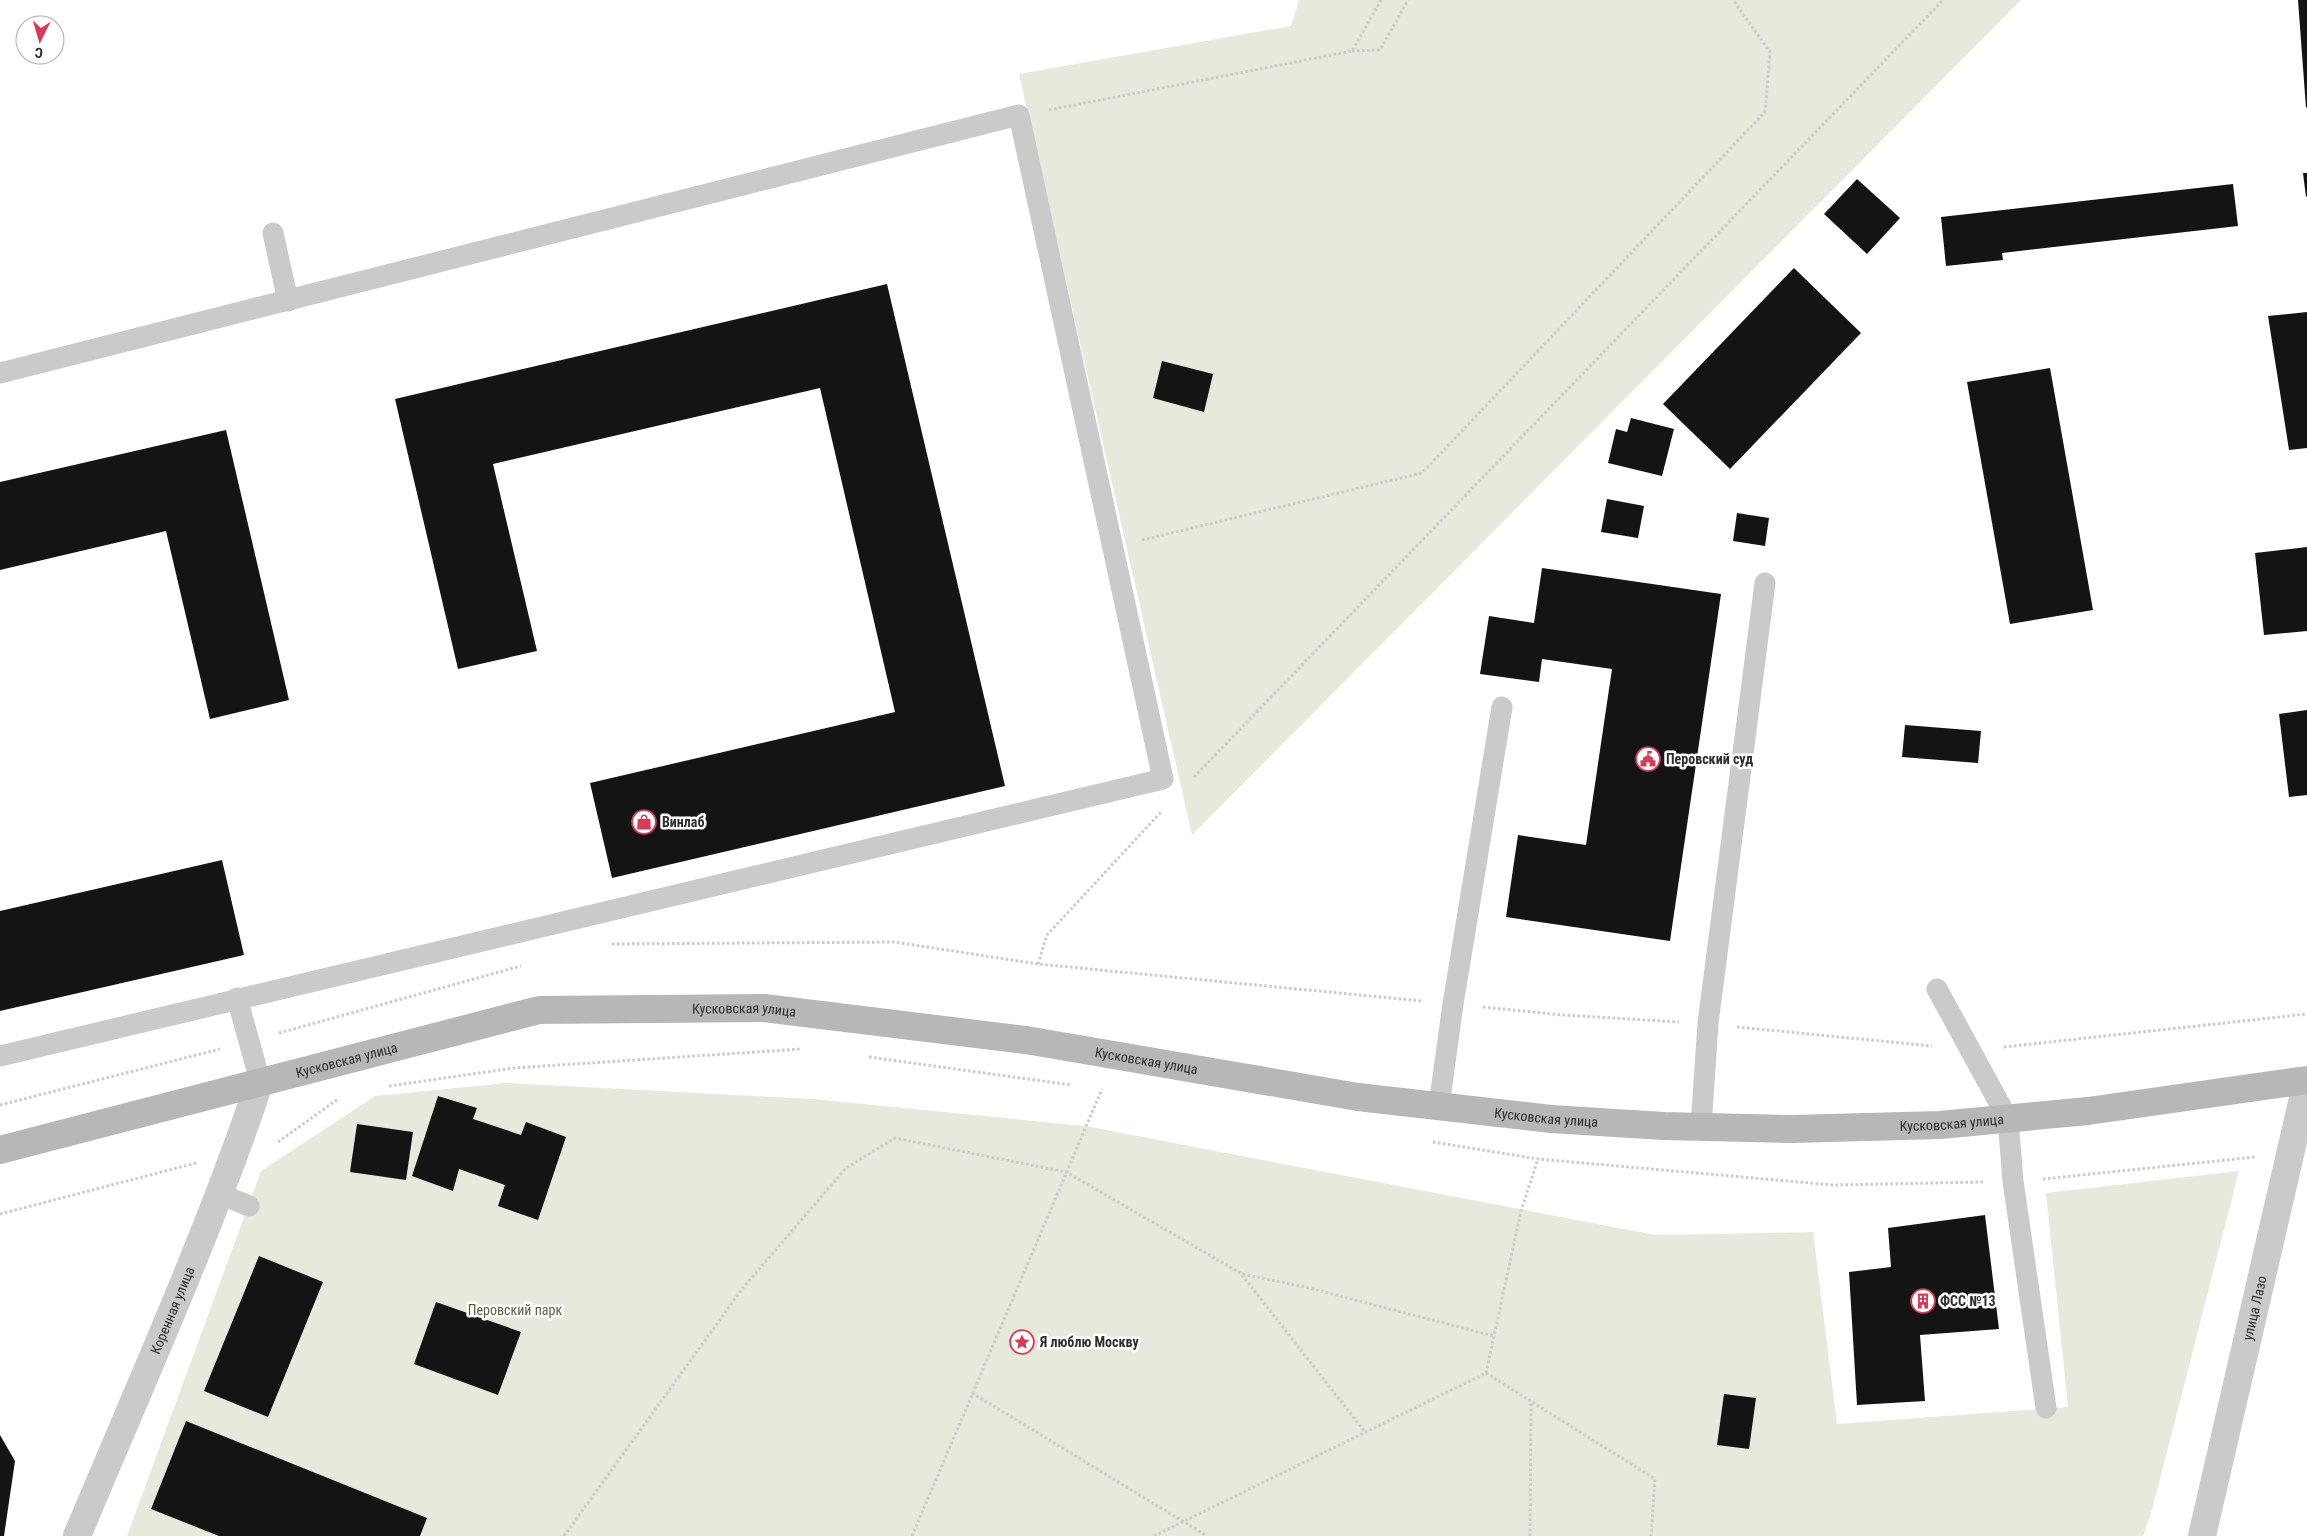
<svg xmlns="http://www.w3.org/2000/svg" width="2307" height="1536" font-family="'Roboto Condensed',sans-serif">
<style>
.park{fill:#e5eadc}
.building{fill:#141414}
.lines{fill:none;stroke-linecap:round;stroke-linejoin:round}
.path{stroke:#cacaca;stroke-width:3;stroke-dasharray:2.5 2.5;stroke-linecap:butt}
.lane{stroke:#cacaca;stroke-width:21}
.street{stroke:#cacaca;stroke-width:28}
.secondary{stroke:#b7b7b7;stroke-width:28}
.labels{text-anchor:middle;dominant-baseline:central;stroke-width:5;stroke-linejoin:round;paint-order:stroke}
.poi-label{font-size:14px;font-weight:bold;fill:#2d2d2d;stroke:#fff;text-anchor:start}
.street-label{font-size:14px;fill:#2d2d2d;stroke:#fff}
.park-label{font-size:14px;fill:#54653e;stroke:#fff}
</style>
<rect width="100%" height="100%" fill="#fff"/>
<g class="park">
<polygon points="1299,0 2021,0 1192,835 1019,74 1291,26"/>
<polygon points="507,1083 812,1099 1085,1126 1655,1235 1813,1232 1837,1424 2068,1407 2046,1193 2239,1171 2152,1510 2143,1536 127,1536 261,1171 375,1096"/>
</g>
<g class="building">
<polygon points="2298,0 2307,0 2307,107 2306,108"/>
<polygon points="2303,173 2307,173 2307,196 2306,197"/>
<polygon points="1857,179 1900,218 1867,254 1824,214"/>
<polygon points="2233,184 2238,226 2002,253 2003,260 1946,266 1941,217"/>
<polygon points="1794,268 1861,333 1730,469 1663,404"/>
<polygon points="887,284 1005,786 612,878 590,783 895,712 820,388 493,464 537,651 458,669 395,399"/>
<polygon points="2307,312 2307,448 2289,450 2268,316"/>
<polygon points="1162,361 1213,374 1204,412 1153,398"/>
<polygon points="2050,368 2093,610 2010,624 1967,382"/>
<polygon points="1631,418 1674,429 1662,476 1608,463 1616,429 1627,432"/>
<polygon points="226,430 289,700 210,719 166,531 0,570 0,482"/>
<polygon points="1607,499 1644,506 1638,538 1601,532"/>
<polygon points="1737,513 1769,518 1765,546 1733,541"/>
<polygon points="2307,547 2307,631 2264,635 2255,553"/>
<polygon points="1542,568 1721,594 1670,941 1506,917 1518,835 1586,845 1612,669 1542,659 1539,682 1480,674 1489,616 1534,623"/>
<polygon points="2307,710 2307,795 2289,797 2279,714"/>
<polygon points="1905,725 1981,731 1978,763 1902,757"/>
<polygon points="222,860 244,955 0,1011 0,911"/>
<polygon points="438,1096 477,1108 473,1119 521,1135 526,1122 566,1137 538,1220 498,1206 505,1185 459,1169 453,1191 412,1176"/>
<polygon points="357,1124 413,1132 406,1180 350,1172"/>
<polygon points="1985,1215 1999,1329 1920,1335 1925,1401 1857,1405 1849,1272 1891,1267 1888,1228"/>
<polygon points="259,1256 323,1282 268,1417 204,1391"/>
<polygon points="436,1302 521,1332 498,1395 414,1364"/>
<polygon points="1724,1394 1756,1398 1749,1449 1717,1445"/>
<polygon points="186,1421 427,1518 420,1536 219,1536 151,1509"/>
<polygon points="0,1435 15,1461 4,1536 0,1536"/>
</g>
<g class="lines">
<g class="path">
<polyline points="1352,51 1380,50 1408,0"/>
<polyline points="1049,110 1352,51 1381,0"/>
<polyline points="1142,540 1422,473 1765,112 1770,52 1733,0"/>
<polyline points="1194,777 1943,0"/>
<polyline points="612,944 894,942 1038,964 1422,1001"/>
<polyline points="1038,964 1047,935 1161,812"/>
<polyline points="1483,1007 1563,1015 1679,1022"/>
<polyline points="1737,1027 1932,1046"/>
<polyline points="279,1033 521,966"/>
<polyline points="2004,1047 2307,1014"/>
<polyline points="869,1057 1071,1085"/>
<polyline points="389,1086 514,1068 801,1049"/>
<polyline points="0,1105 220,1049"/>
<polyline points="278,1142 338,1099"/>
<polyline points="1433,1142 1538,1159 1833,1185 1984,1182"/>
<polyline points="2043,1179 2255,1157"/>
<polyline points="0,1214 196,1163"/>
<polyline points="1242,1275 1365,1432"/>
<polyline points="1486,1373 1655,1479 1651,1536"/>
<polyline points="972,1393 1207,1536"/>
<polyline points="564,1536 742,1289 846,1168 895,1138 1066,1172 1242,1274 1305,1287 1494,1336"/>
<polyline points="912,1536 1102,1089"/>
<polyline points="1154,1536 1486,1373 1521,1211 1538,1159"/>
<polyline points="1530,1536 1531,1401"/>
</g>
<g class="lane">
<polyline points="273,233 288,301"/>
<polyline points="0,373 1019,115 1163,779 0,1056"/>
<polyline points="1937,989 2008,1119 2013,1181 2046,1408"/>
<polyline points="237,998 260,1081"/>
<polyline points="1439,1106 1453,1004 1502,707"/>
<polyline points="1701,1127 1708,1023 1765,583"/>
<polyline points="220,1194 249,1206"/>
</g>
<g class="street">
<path id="s1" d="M 77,1536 C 140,1385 208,1236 260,1081"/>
<path id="s2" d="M 2202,1536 L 2307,1081"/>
</g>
<path class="secondary" id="s3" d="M 0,1150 L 539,1010 L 764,1008 L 1026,1040 L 1358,1097 L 1551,1119 L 1664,1126 L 1792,1129 L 1940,1125 L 2088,1111 L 2307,1080"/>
</g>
<defs>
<g id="civic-ring" transform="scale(1.25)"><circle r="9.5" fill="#fff" stroke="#d73c57" stroke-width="1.5"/><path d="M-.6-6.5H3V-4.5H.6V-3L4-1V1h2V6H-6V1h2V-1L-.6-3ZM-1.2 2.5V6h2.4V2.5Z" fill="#d73c57"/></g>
<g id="shop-ring" transform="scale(1.25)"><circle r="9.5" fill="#fff" stroke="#d73c57" stroke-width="1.5"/><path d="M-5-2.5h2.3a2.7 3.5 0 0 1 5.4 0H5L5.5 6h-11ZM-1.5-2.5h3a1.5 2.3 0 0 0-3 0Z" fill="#d73c57"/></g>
<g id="building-ring" transform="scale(1.25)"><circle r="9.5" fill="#fff" stroke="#d73c57" stroke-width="1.5"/><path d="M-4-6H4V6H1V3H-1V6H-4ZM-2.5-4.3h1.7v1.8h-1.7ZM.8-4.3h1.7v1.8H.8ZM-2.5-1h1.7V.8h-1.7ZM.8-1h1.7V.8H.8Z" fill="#d73c57"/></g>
<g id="sight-ring" transform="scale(1.25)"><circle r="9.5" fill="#fff" stroke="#d73c57" stroke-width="1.5"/><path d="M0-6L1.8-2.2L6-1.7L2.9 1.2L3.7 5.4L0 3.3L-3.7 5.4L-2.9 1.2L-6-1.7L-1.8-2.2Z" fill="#d73c57"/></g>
</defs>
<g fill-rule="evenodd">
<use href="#civic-ring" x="1648" y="759"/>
<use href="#shop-ring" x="644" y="822"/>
<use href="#building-ring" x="1923" y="1301"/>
<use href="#sight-ring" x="1022" y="1342"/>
</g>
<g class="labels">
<g class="poi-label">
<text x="1666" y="759">Перовский суд</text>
<text x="662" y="822">Винлаб</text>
<text x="1940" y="1301">ФСС №13</text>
<text x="1040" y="1342">Я люблю Москву</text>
</g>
<g class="street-label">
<text stroke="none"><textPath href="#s3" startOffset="762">Кусковская улица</textPath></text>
<text stroke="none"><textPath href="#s3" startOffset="358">Кусковская улица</textPath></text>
<text stroke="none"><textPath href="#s3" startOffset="1168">Кусковская улица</textPath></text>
<text stroke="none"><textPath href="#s3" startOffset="1572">Кусковская улица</textPath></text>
<text stroke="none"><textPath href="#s3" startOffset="1978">Кусковская улица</textPath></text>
<text stroke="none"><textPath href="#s2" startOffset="234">улица Лазо</textPath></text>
<text stroke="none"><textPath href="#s1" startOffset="245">Коренная улица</textPath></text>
</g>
<g class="park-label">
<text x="515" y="1310">Перовский парк</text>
</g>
</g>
<g transform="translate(40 40) rotate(185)"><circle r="24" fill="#ffffff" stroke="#ababab"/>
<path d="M0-4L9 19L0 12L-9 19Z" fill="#d73c57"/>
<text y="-8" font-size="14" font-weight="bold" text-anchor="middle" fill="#2d2d2d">С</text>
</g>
</svg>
